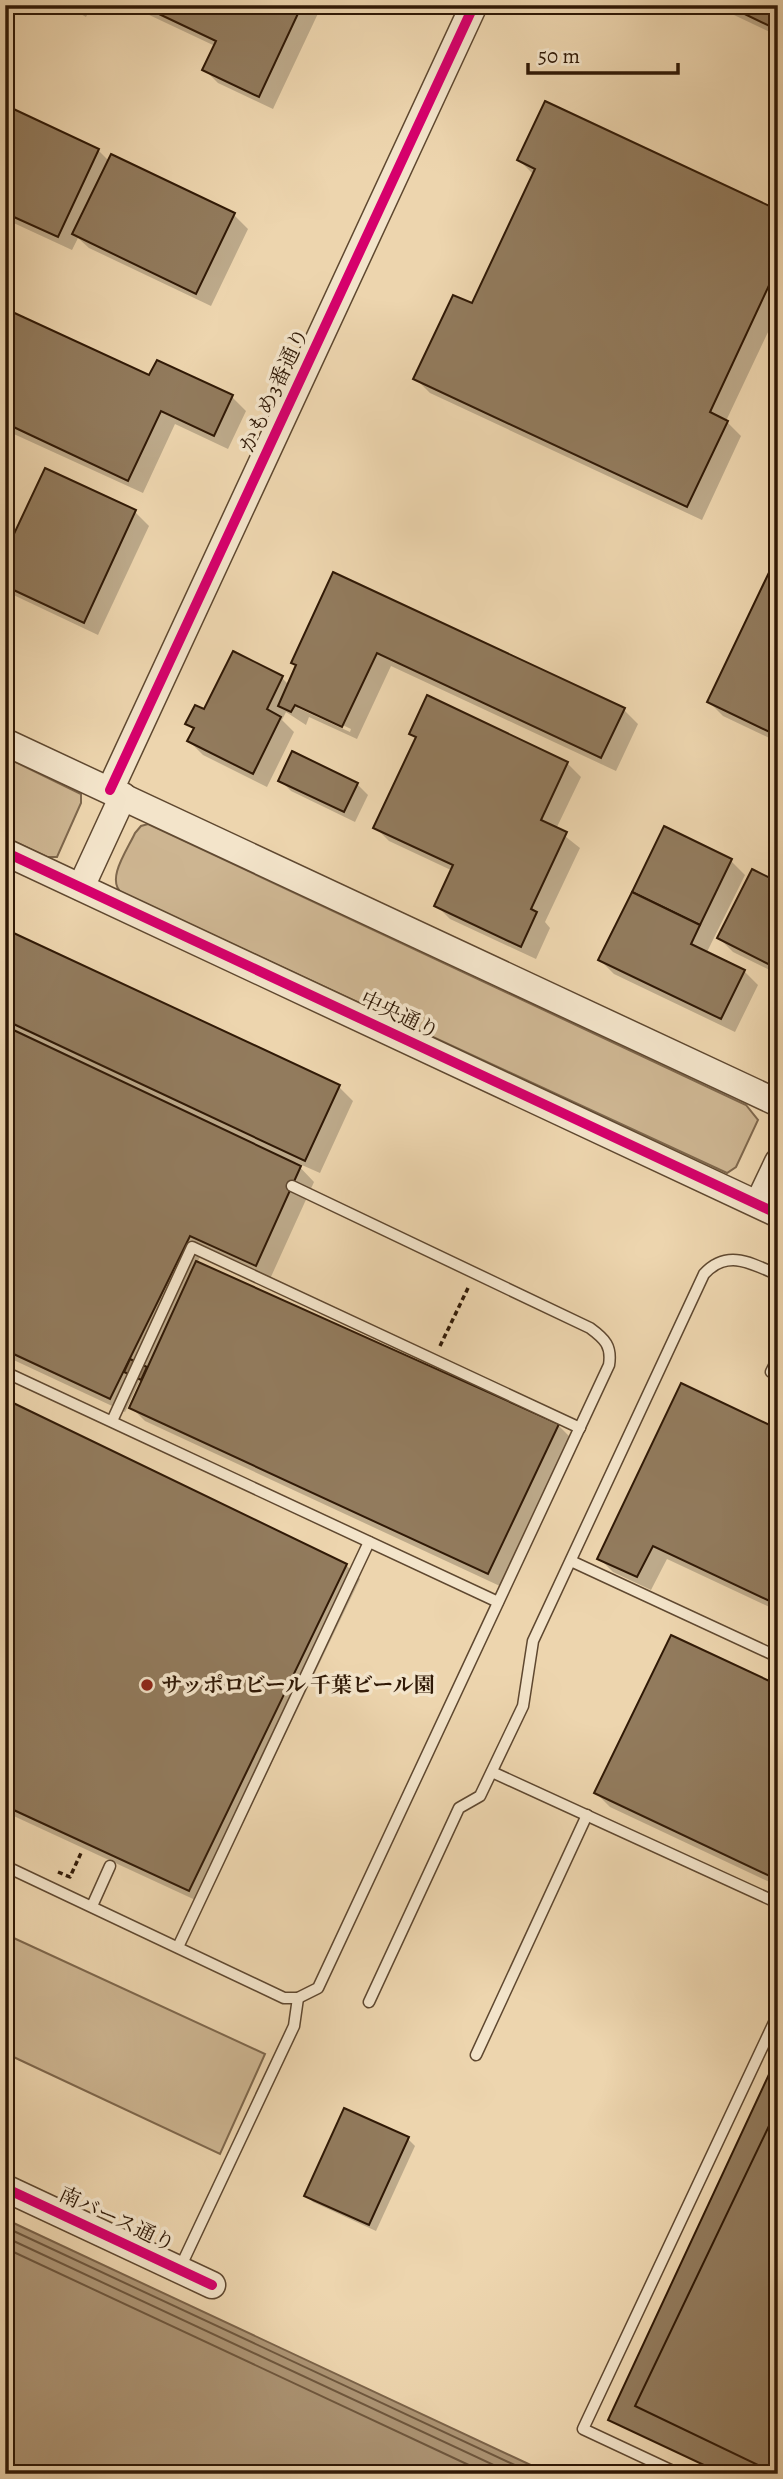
<svg xmlns="http://www.w3.org/2000/svg" width="783" height="2479" font-family="Alegreya,'Noto Serif JP',serif">
<style>
.green{fill:#cdb591;stroke:#7e674c;stroke-width:2}
.water{fill:#ad9575;stroke:#7b6349;stroke-width:2}
.shadow{fill:#0003;fill-rule:evenodd}
.lines{fill:none;stroke-linecap:round;stroke-linejoin:round}
.shore{stroke:#6e573e;stroke-width:2}
.building{fill:#927b5d;stroke:#301906;stroke-width:2}
.service-casing{stroke:#5f4830;stroke-width:13}
.tertiary-casing{stroke:#5f4830;stroke-width:29}
.path{stroke:#301906;stroke-width:3.5;stroke-dasharray:5 3.5;stroke-linecap:butt}
.service{stroke:#f3e4ca;stroke-width:10}
.tertiary{stroke:#f3e4ca;stroke-width:26}
.cycleway-casing{stroke:#f3e4ca;stroke-width:15}
.cycleway{stroke:#d6006c;stroke-width:10}
.poi-dot{fill:#8f2418;stroke:#f3e4ca;stroke-width:2.5}
.labels{text-anchor:middle;dominant-baseline:central;stroke-width:7;stroke-linejoin:round;paint-order:stroke}
.street-label{font-size:21px;fill:#301906;stroke:#f3e4ca}
.poi-label{font-size:21px;font-weight:bold;fill:#301906;stroke:#f3e4ca;text-anchor:start}
</style>
<rect width="100%" height="100%" fill="#edd5ae"/>
<filter id="stains"><feTurbulence type="fractalNoise" baseFrequency=".00286" numOctaves="4"/><feColorMatrix values="0 0 0 0 .2 0 0 0 0 .09 0 0 0 0 .02 0 0 0 .5 -.17"/></filter>
<radialGradient id="worn" r=".72"><stop offset=".6" stop-color="#630" stop-opacity="0"/><stop offset="1" stop-color="#630" stop-opacity=".3"/></radialGradient>
<g class="green">
<polygon points="5,757 81,794 81,803 57,857 47,857 5,837"/>
<path d="M 148,824 L 746,1105 L 758,1120 L 736,1167 L 727,1173 L 122,893 C 105,880 128,849 135,833 L 141,826 Z"/>
<polygon points="5,1934 265,2054 220,2154 5,2053"/>
</g>
<polygon class="water" points="5,2219 550,2474 5,2474"/>
<g class="shadow">
<polygon points="65,5 92,5 86,17"/>
<polygon points="128,5 322,5 273,109 218,83 204,69 215,46"/>
<polygon points="713,5 778,5 778,36"/>
<polygon points="5,106 98,150 109,161 234,215 248,229 211,306 89,248 78,238 72,250 5,219"/>
<polygon points="519,160 778,212 778,311 726,421 741,436 702,520 430,393 416,379 473,306 534,175"/>
<polygon points="5,320 150,378 232,397 246,411 228,449 175,424 143,493 5,430"/>
<polygon points="135,512 149,526 98,635 5,591 5,557"/>
<polygon points="778,566 778,742 723,716 709,702"/>
<path d="M 334,575 L 624,710 L 638,724 L 616,771 L 391,666 L 357,739 L 309,717 L 306,725 L 286,712 L 282,720 L 294,732 L 267,787 L 203,755 L 189,741 L 194,730 L 188,723 L 205,712 L 282,678 L 289,685 L 298,667 L 293,662 ZM 298,704 L 351,729 L 350,732 L 298,708 Z"/>
<polygon points="411,733 567,763 581,777 556,829 580,848 545,922 550,928 536,959 450,919 436,905 453,871 389,841 375,827 417,739"/>
<polygon points="280,780 357,784 368,795 355,822 291,791"/>
<polygon points="665,828 731,861 745,875 706,954 744,971 758,985 735,1032 614,974 600,960"/>
<polygon points="778,877 778,974 733,952 719,938"/>
<polygon points="5,931 339,1087 353,1101 320,1173 295,1162 314,1182 270,1279 204,1249 197,1263 558,1425 572,1439 502,1587 145,1421 131,1407 143,1381 140,1380 125,1412 5,1356"/>
<polygon points="5,1401 346,1565 360,1579 204,1904 5,1812"/>
<polygon points="778,1431 778,1611 667,1559 651,1590 613,1572 599,1558"/>
<polygon points="778,1687 778,1886 610,1807 596,1793"/>
<polygon points="408,2139 415,2146 376,2231 313,2202 306,2195"/>
</g>
<g class="lines">
<g class="shore">
<polyline points="5,2227 534,2474"/>
<polyline points="5,2237 513,2474"/>
<polyline points="5,2248 488,2474"/>
</g>
</g>
<g class="building">
<polygon points="140,5 302,5 259,97 202,70 216,41"/>
<polygon points="726,5 778,5 778,30"/>
<polygon points="545,101 778,210 778,284 771,281 710,412 728,421 687,507 413,379 453,295 472,303 535,169 517,160"/>
<polygon points="5,105 99,149 58,237 5,213"/>
<polygon points="111,154 235,213 196,294 72,234"/>
<polygon points="8,310 149,375 157,360 233,395 214,436 161,411 128,481 5,423 5,316"/>
<polygon points="45,468 136,510 84,623 5,586 5,553"/>
<polygon points="774,562 778,564 778,736 707,702"/>
<polygon points="333,572 625,708 601,758 377,653 342,727 295,705 291,712 278,706 296,665 291,663"/>
<polygon points="233,651 283,676 267,709 281,717 253,774 187,741 194,728 185,724 195,705 204,709"/>
<polygon points="427,695 568,762 541,820 567,832 531,909 537,912 521,947 434,906 453,865 373,828 416,737 409,734"/>
<polygon points="292,751 358,783 344,812 278,781"/>
<polygon points="664,826 732,859 700,925 632,892"/>
<polygon points="752,869 772,879 775,874 778,875 778,969 717,938"/>
<polygon points="632,892 700,925 691,944 745,970 721,1019 598,960"/>
<polygon points="5,929 340,1085 305,1161 5,1020"/>
<polygon points="5,1026 301,1166 256,1266 190,1236 110,1399 5,1350"/>
<polygon points="196,1261 559,1424 488,1574 129,1408"/>
<polygon points="130,1359 147,1367 141,1380 124,1372"/>
<polygon points="681,1383 778,1429 778,1605 653,1546 637,1577 597,1559"/>
<polygon points="5,1399 347,1564 189,1891 5,1806"/>
<polygon points="671,1635 778,1685 778,1880 594,1793"/>
<polygon points="771,2070 778,2073 778,2474 723,2474 608,2420"/>
<polygon points="778,2107 778,2474 777,2474 635,2406"/>
<polygon points="344,2108 409,2137 369,2225 304,2196"/>
</g>
<g class="lines">
<g class="service-casing">
<g id="service">
<polyline points="5,1372 498,1602"/>
<polyline points="771,1372 778,1358"/>
<polyline points="112,1421 192,1247 580,1428"/>
<polyline points="571,1561 778,1657"/>
<polyline points="492,1772 778,1903"/>
<path d="M 5,1866 L 284,1998 L 298,1998 L 318,1988 L 609,1365 C 612,1346 605,1339 590,1328 L 292,1186"/>
<polyline points="92,1906 110,1866"/>
<polyline points="178,1947 369,1542"/>
<path d="M 369,2002 L 459,1808 L 480,1796 L 523,1706 L 533,1641 L 704,1274 C 727,1249 751,1263 778,1275"/>
<polyline points="476,2055 587,1815"/>
<polyline points="179,2270 294,2026 298,1998"/>
<polyline points="679,2474 583,2429 778,2014"/>
</g>
</g>
<g class="tertiary-casing">
<g id="tertiary">
<polyline points="5,742 778,1103"/>
<polyline points="110,790 474,5"/>
<polyline points="5,852 778,1214"/>
<polyline points="81,887 123,796"/>
<polyline points="758,1204 778,1162"/>
<polyline points="5,2188 212,2285"/>
</g>
</g>
<g class="path">
<polyline points="440,1346 468,1288"/>
<polyline points="58,1872 70,1877 81,1853"/>
</g>
<use href="#service" class="service"/>
<use href="#tertiary" class="tertiary"/>
<g class="cycleway-casing">
<g id="cycleway">
<polyline points="110,790 474,5"/>
<polyline points="5,852 778,1214"/>
<polyline points="5,2188 212,2285"/>
</g>
</g>
<use href="#cycleway" class="cycleway"/>
</g>
<circle class="poi-dot" cx="147" cy="1685" r="7"/>
<g class="labels">
<g class="street-label">
<text transform="translate(274 390) rotate(-65)">かもめ3番通り</text>
<text transform="translate(400 1015) rotate(25)">中央通り</text>
<text transform="translate(117 2219) rotate(25)">南バース通り</text>
</g>
<g class="poi-label">
<text x="161" y="1685">サッポロビール 千葉ビール園</text>
</g>
</g>
<rect width="783" height="2479" fill="none" stroke="#edd5ae" stroke-width="28"/>
<rect x="7" y="7" width="769" height="2465" fill="none" stroke="#301906" stroke-width="3.5"/>
<rect x="14" y="14" width="755" height="2451" fill="none" stroke="#301906" stroke-width="2"/>
<path d="M528 63v10h150v-10" fill="none" stroke="#301906" stroke-width="3.5"/>
<text x="538" y="63" font-size="21" fill="#301906" stroke="#f3e4ca" stroke-width="5" paint-order="stroke">50 m</text>
<rect width="100%" height="100%" filter="url(#stains)"/>
<rect width="100%" height="100%" fill="url(#worn)"/>
</svg>
